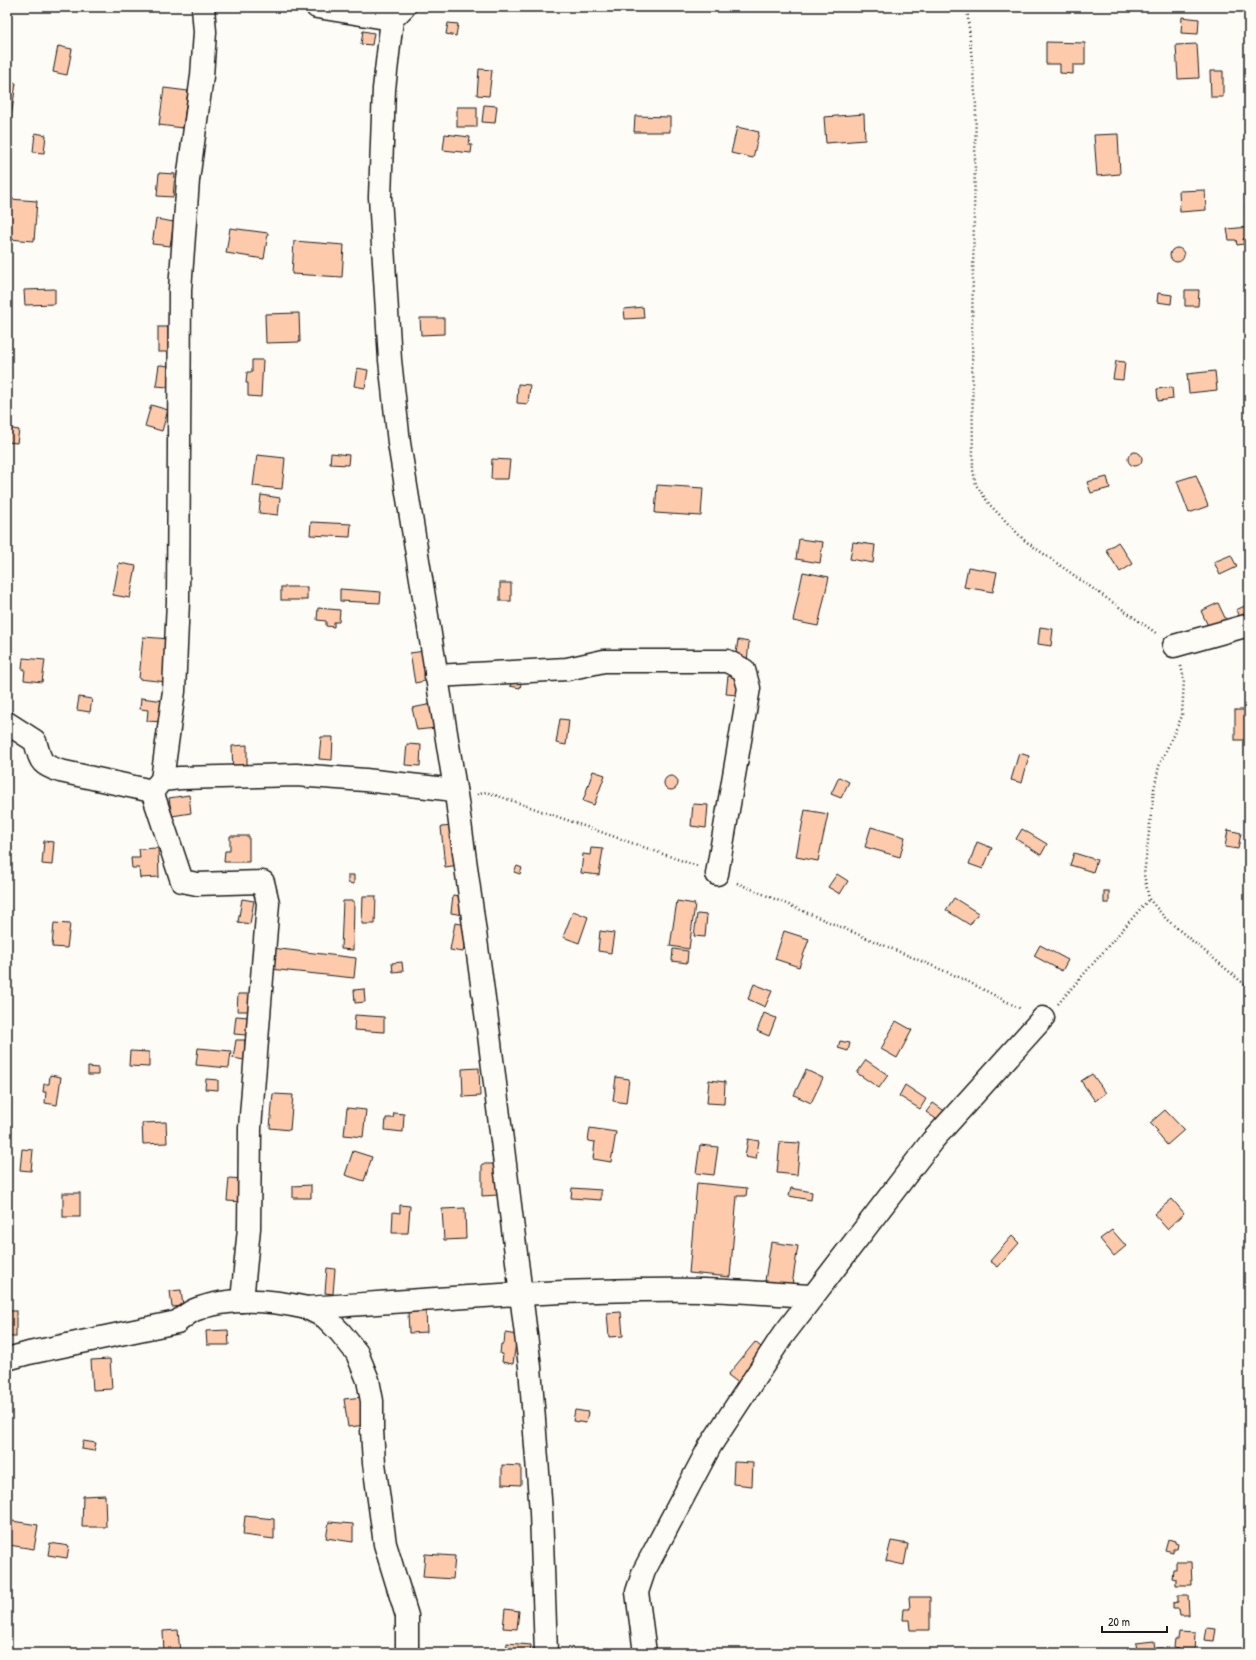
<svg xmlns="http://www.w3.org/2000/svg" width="1256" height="1660" font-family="'Patrick Hand',sans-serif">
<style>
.building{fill:#fdcbac;stroke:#1c1c1c}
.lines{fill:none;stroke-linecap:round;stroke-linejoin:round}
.minor-casing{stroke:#1c1c1c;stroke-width:25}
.path{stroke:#1c1c1c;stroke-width:2.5;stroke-dasharray:1 3;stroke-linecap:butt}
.minor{stroke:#fdfcf7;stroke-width:22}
</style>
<rect width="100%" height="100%" fill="#fdfcf7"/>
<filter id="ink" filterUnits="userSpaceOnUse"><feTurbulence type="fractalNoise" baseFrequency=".025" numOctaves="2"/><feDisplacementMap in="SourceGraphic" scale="8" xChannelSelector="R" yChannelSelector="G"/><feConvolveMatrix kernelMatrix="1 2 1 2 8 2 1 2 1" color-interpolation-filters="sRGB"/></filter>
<g filter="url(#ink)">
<g class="building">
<polygon points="1182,17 1199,19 1198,34 1181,33"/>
<polygon points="448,23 458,24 456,36 446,34"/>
<polygon points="363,31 374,33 372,45 361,44"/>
<polygon points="1046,42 1085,43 1085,65 1073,65 1073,74 1060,73 1060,64 1046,64"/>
<polygon points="1197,44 1199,78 1178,79 1176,45"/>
<polygon points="58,46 72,49 67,75 53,72"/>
<polygon points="479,69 492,70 489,96 477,95"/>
<polygon points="1210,71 1223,71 1223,97 1211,97"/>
<polygon points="7,82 16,83 10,125 7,124"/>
<polygon points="164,88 188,91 183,128 159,125"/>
<polygon points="484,105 497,106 495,123 482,122"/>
<rect x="457" y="107" width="20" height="20"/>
<polygon points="864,114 865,140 826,143 824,117"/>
<polygon points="635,116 670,117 670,132 634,132"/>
<polygon points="737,127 759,132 753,158 731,153"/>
<polygon points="35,133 46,135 44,153 33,152"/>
<polygon points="445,134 470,137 469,145 472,145 471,153 443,150"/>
<polygon points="1118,134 1120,174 1097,176 1094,135"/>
<polygon points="159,173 175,174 173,197 157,196"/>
<polygon points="1205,190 1206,210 1180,212 1179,191"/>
<polygon points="10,199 37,201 34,241 8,239"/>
<polygon points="1245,204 1249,204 1249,219 1246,219"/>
<polygon points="156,219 174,222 170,246 152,244"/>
<polygon points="1249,227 1249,238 1243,239 1244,244 1237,245 1236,240 1229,240 1227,229"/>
<polygon points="230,228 268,233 264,259 226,253"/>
<polygon points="294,241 344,245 342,277 292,274"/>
<circle cx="1177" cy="255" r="7"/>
<polygon points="55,289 55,304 25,305 24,290"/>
<polygon points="1185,290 1199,290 1198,306 1185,306"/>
<polygon points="1158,293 1172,295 1171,304 1157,302"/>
<polygon points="643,307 644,318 625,319 624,309"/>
<polygon points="299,313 300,342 266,343 265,314"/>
<polygon points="420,318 444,318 444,334 421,335"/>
<rect x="158" y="327" width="10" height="25"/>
<polygon points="252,360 263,360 261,397 248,396 248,383 246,383 247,372 252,372"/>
<polygon points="1116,361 1125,362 1123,380 1113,379"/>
<polygon points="159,365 170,366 168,387 156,386"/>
<polygon points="357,368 368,370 365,388 354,386"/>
<polygon points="1215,371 1217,390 1189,393 1187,374"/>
<polygon points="518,384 530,385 528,404 517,403"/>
<polygon points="1172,387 1173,399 1158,401 1157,389"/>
<polygon points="151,405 168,410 162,431 145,426"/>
<polygon points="7,428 19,430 17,443 7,442"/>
<circle cx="1135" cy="459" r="7"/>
<polygon points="331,453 349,455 348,465 330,464"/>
<polygon points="257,455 285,458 282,489 253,486"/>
<polygon points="492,459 510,460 508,479 491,479"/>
<polygon points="1196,475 1208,506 1189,513 1177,481"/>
<polygon points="1107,477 1110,488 1091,493 1087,482"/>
<polygon points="657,485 703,488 701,516 655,513"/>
<polygon points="261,495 280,498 278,515 259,513"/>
<polygon points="311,522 351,524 350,537 310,535"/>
<polygon points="799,539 823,542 820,563 796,559"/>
<polygon points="853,542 875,545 873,563 850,559"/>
<polygon points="1118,542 1133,564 1120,572 1106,550"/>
<polygon points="1231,555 1237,567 1220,575 1214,562"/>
<polygon points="119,563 136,566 130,598 113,595"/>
<polygon points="968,567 997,572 993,592 964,587"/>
<polygon points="803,572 829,577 818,626 793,621"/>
<rect x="500" y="583" width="11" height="18"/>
<rect x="281" y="587" width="26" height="13"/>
<polygon points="340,589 381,592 380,603 340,601"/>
<polygon points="1218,603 1227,622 1210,630 1201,611"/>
<polygon points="1249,604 1249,615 1240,619 1236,610"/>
<polygon points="318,608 340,610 339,622 334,622 334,627 326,626 326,621 317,620"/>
<polygon points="1040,627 1053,629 1051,646 1038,644"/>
<polygon points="143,637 171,639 167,682 139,679"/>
<polygon points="738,640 749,642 747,662 735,660"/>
<polygon points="425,651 430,680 415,683 410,653"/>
<polygon points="23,658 45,660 42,682 24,680 25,669 22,669"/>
<polygon points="728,676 739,677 738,695 726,694"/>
<polygon points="512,678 522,680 520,688 510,686"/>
<polygon points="79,697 92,699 90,712 77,710"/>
<polygon points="141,698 165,701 163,722 147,721 148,710 140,709"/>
<polygon points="432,704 436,728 417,730 412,708"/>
<rect x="1235" y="710" width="14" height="30"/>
<polygon points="560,719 569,720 566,745 556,743"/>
<polygon points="321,737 333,737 332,760 319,759"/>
<polygon points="407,744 421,745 420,766 405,765"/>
<polygon points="247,745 247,773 233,774 232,746"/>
<polygon points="1019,753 1029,756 1022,783 1011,780"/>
<polygon points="593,771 605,775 594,805 583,801"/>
<circle cx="671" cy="783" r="7"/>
<polygon points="839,777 849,782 841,798 831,794"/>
<polygon points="189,795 191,813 172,816 169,798"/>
<polygon points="693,804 708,805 706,828 691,826"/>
<polygon points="805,810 828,814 818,861 796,857"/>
<polygon points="455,826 459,865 445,867 441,827"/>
<polygon points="871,827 905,837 900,857 865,847"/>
<polygon points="1022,829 1047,844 1041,855 1016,839"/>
<polygon points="1228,830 1241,833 1238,849 1225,847"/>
<polygon points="230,836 249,836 249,862 224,862 225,851 230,851"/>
<polygon points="44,841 54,842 52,865 42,864"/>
<polygon points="977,842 992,848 983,869 969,864"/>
<polygon points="158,848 159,877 140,878 139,868 132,868 131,858 140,858 139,849"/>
<polygon points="591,848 603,849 599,875 581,873 583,854 590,855"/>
<polygon points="1074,853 1097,860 1093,872 1070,865"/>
<polygon points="517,866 522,868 520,874 514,872"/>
<polygon points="837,874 848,881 840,894 828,887"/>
<polygon points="348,875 354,875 354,884 348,883"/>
<rect x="1104" y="891" width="5" height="12"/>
<polygon points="453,895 466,897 464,915 451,913"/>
<polygon points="363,896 376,896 375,924 362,924"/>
<polygon points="954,898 978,913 970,925 946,910"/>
<polygon points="242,899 254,901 250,924 238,922"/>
<polygon points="343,901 354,901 353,950 341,949"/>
<polygon points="677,901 695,904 689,949 670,946"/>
<polygon points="573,911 588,917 579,943 563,937"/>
<polygon points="697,914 707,915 705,937 694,936"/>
<polygon points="54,923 70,924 67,948 52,947"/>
<polygon points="455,923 468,925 463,952 450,950"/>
<polygon points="600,931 614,933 611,953 598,951"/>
<polygon points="784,931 809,939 799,967 775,959"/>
<polygon points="1040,945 1068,960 1062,971 1034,956"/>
<polygon points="272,948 356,958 354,978 270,969"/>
<polygon points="673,949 688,951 687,963 672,961"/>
<polygon points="402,962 403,971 393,972 392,963"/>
<polygon points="754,984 772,991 765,1007 748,999"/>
<polygon points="364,989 365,1002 355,1003 354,990"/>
<polygon points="238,994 249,994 248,1011 237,1011"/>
<polygon points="764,1013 776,1018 769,1036 757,1031"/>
<polygon points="355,1015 384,1017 384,1032 354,1030"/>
<polygon points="236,1016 249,1017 246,1035 234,1034"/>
<polygon points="896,1021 912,1030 897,1058 881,1049"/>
<polygon points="236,1040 245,1040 244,1060 233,1058"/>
<polygon points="840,1041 850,1043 848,1051 838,1048"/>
<polygon points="198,1048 231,1051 229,1068 196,1065"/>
<polygon points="130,1051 149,1052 149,1067 129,1066"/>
<polygon points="866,1060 888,1075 879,1088 857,1073"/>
<polygon points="88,1067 98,1068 98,1075 88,1075"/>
<polygon points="479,1068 480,1096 463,1097 462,1069"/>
<polygon points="806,1070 823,1078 811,1103 794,1095"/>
<polygon points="1092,1074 1106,1093 1095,1101 1081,1081"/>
<polygon points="50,1075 61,1077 57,1105 45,1103 46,1092 43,1092 44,1084 49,1084"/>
<polygon points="616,1077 629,1079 626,1103 613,1101"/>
<polygon points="206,1079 218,1080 218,1090 205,1089"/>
<polygon points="709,1080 725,1082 724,1104 707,1103"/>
<polygon points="905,1085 926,1099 920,1109 899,1096"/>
<polygon points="273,1094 293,1095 290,1130 270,1128"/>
<polygon points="933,1103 949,1114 942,1123 926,1112"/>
<polygon points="347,1108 366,1110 363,1137 344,1135"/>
<polygon points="1165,1110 1184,1130 1167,1145 1156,1132 1158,1131 1150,1123"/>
<polygon points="394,1113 404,1114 403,1132 385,1130 386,1118 393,1118"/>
<polygon points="166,1122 167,1143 143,1144 142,1123"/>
<polygon points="590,1128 616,1132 611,1162 593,1159 595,1142 588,1141"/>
<polygon points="748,1139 759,1141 756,1159 745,1157"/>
<polygon points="780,1142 800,1143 797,1175 777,1173"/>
<polygon points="700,1145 718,1147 714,1175 696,1173"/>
<polygon points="22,1149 33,1150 31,1171 20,1170"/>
<polygon points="353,1151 372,1157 364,1181 345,1175"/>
<polygon points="482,1164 497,1164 498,1195 482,1196"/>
<polygon points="229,1178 243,1179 242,1202 227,1201"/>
<polygon points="697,1183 747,1188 746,1196 737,1196 730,1277 689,1273"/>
<polygon points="311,1185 311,1198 293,1198 293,1186"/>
<polygon points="572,1188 601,1190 601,1200 571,1198"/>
<polygon points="791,1188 812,1192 811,1200 789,1196"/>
<rect x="63" y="1193" width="17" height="24"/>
<polygon points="1172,1199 1184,1213 1167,1229 1154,1214"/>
<polygon points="400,1205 410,1206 408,1233 392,1233 393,1212 400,1213"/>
<polygon points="465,1208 466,1239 444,1240 442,1209"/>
<polygon points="1112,1230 1126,1246 1114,1256 1100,1239"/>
<polygon points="1012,1236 1019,1243 998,1267 990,1261"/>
<polygon points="771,1242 798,1246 792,1285 765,1281"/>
<polygon points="327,1268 335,1269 333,1294 325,1293"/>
<polygon points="7,1269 9,1269 10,1291 7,1291"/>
<polygon points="181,1290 183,1306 172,1307 170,1291"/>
<polygon points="426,1310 427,1332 409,1333 408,1311"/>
<rect x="7" y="1311" width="9" height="26"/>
<polygon points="621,1312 623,1336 609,1337 607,1313"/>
<polygon points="228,1330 229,1345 207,1345 206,1331"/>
<polygon points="505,1333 517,1335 513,1364 502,1362 503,1354 500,1354 501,1344 504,1344"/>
<polygon points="755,1342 766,1351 740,1384 728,1375"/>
<polygon points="110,1359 112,1389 93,1390 91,1360"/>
<polygon points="363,1397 367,1425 348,1427 344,1399"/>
<polygon points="575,1410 588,1412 586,1423 573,1421"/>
<polygon points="83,1441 96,1443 94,1451 82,1449"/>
<polygon points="734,1462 753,1463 752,1486 733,1484"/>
<polygon points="502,1465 521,1466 521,1485 502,1484"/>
<polygon points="105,1495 106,1527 82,1527 83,1496"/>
<polygon points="245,1516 274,1519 274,1539 243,1535"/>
<polygon points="12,1521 38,1525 34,1549 9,1545"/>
<polygon points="329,1522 353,1524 353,1542 326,1538"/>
<polygon points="1168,1539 1175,1541 1175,1543 1178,1544 1177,1549 1173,1549 1173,1552 1165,1550"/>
<polygon points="891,1541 908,1544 904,1565 886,1561"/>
<polygon points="50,1543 69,1546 67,1558 48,1555"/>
<polygon points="425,1554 455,1556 453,1579 423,1577"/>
<polygon points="1176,1562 1191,1562 1192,1585 1176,1585 1176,1579 1172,1578 1173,1570 1176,1570"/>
<polygon points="1178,1595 1188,1595 1189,1615 1179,1615 1178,1609 1173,1609 1173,1603 1178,1602"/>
<polygon points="909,1597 930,1597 930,1630 910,1630 909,1620 903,1620 904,1609 910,1609"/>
<polygon points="505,1609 519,1611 517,1629 503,1628"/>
<polygon points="1206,1628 1216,1629 1214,1641 1204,1640"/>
<polygon points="178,1630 180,1653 164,1653 163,1631"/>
<polygon points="1179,1632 1195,1633 1194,1653 1177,1653 1178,1648 1174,1647 1175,1639 1178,1639"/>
<polygon points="1154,1641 1155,1649 1162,1648 1162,1653 1137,1653 1136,1643"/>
<polygon points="507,1643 531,1645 530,1653 506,1653"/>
</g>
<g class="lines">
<g class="minor-casing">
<g id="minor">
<polyline points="317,7 392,19 404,7"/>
<polyline points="392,19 384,89 380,197 390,360 399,443 457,801 489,1035 530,1367 541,1512 546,1653"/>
<polyline points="1174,646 1249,625"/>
<polyline points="436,676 567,669 604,661 727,661 744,670 749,688 717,874"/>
<path d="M 7,723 L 35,741 C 41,761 39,764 60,771 L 152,791 L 162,780 L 180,778 L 296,775 L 365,780 L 455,790"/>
<polyline points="162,780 174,691 178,601 180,290 188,180 202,76 205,32 203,7"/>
<polyline points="152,791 182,881 197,884 263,882 268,903 250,1128 249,1228 242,1301"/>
<path d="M 7,1359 L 29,1353 L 177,1322 C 183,1318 190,1311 197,1309 C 232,1296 272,1300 307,1308"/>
<path d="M 407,1653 L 407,1616 L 385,1544 L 374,1463 L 372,1430 L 372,1401 L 368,1380 L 357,1353 L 340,1332 L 325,1317 L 307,1308 C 439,1299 571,1288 704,1290 C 740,1291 776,1294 813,1296"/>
<polyline points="645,1653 637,1592 644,1571 710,1446 781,1338 932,1141 1043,1018"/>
</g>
</g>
<g class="path">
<polyline points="967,7 976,104 972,329 973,470 976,485 990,505 1024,540 1156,633"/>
<polyline points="1181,666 1184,679 1182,716 1159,766 1154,789 1144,875 1149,899 1166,919 1249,988"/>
<polyline points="477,795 486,792 516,802 697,866"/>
<polyline points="737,883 961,978 1021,1009"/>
<polyline points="1058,1004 1149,899"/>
</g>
<use href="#minor" class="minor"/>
</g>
</g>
<rect width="1256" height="1660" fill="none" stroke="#fdfcf7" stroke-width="24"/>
<rect x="12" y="12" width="1232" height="1636" fill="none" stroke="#1c1c1c" stroke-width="1.5" filter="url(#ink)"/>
<path d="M1102 1626v6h65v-6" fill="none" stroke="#1c1c1c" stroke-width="2"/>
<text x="1108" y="1626" font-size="12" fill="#1c1c1c" stroke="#fdfcf7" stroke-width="3" paint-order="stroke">20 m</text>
</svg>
